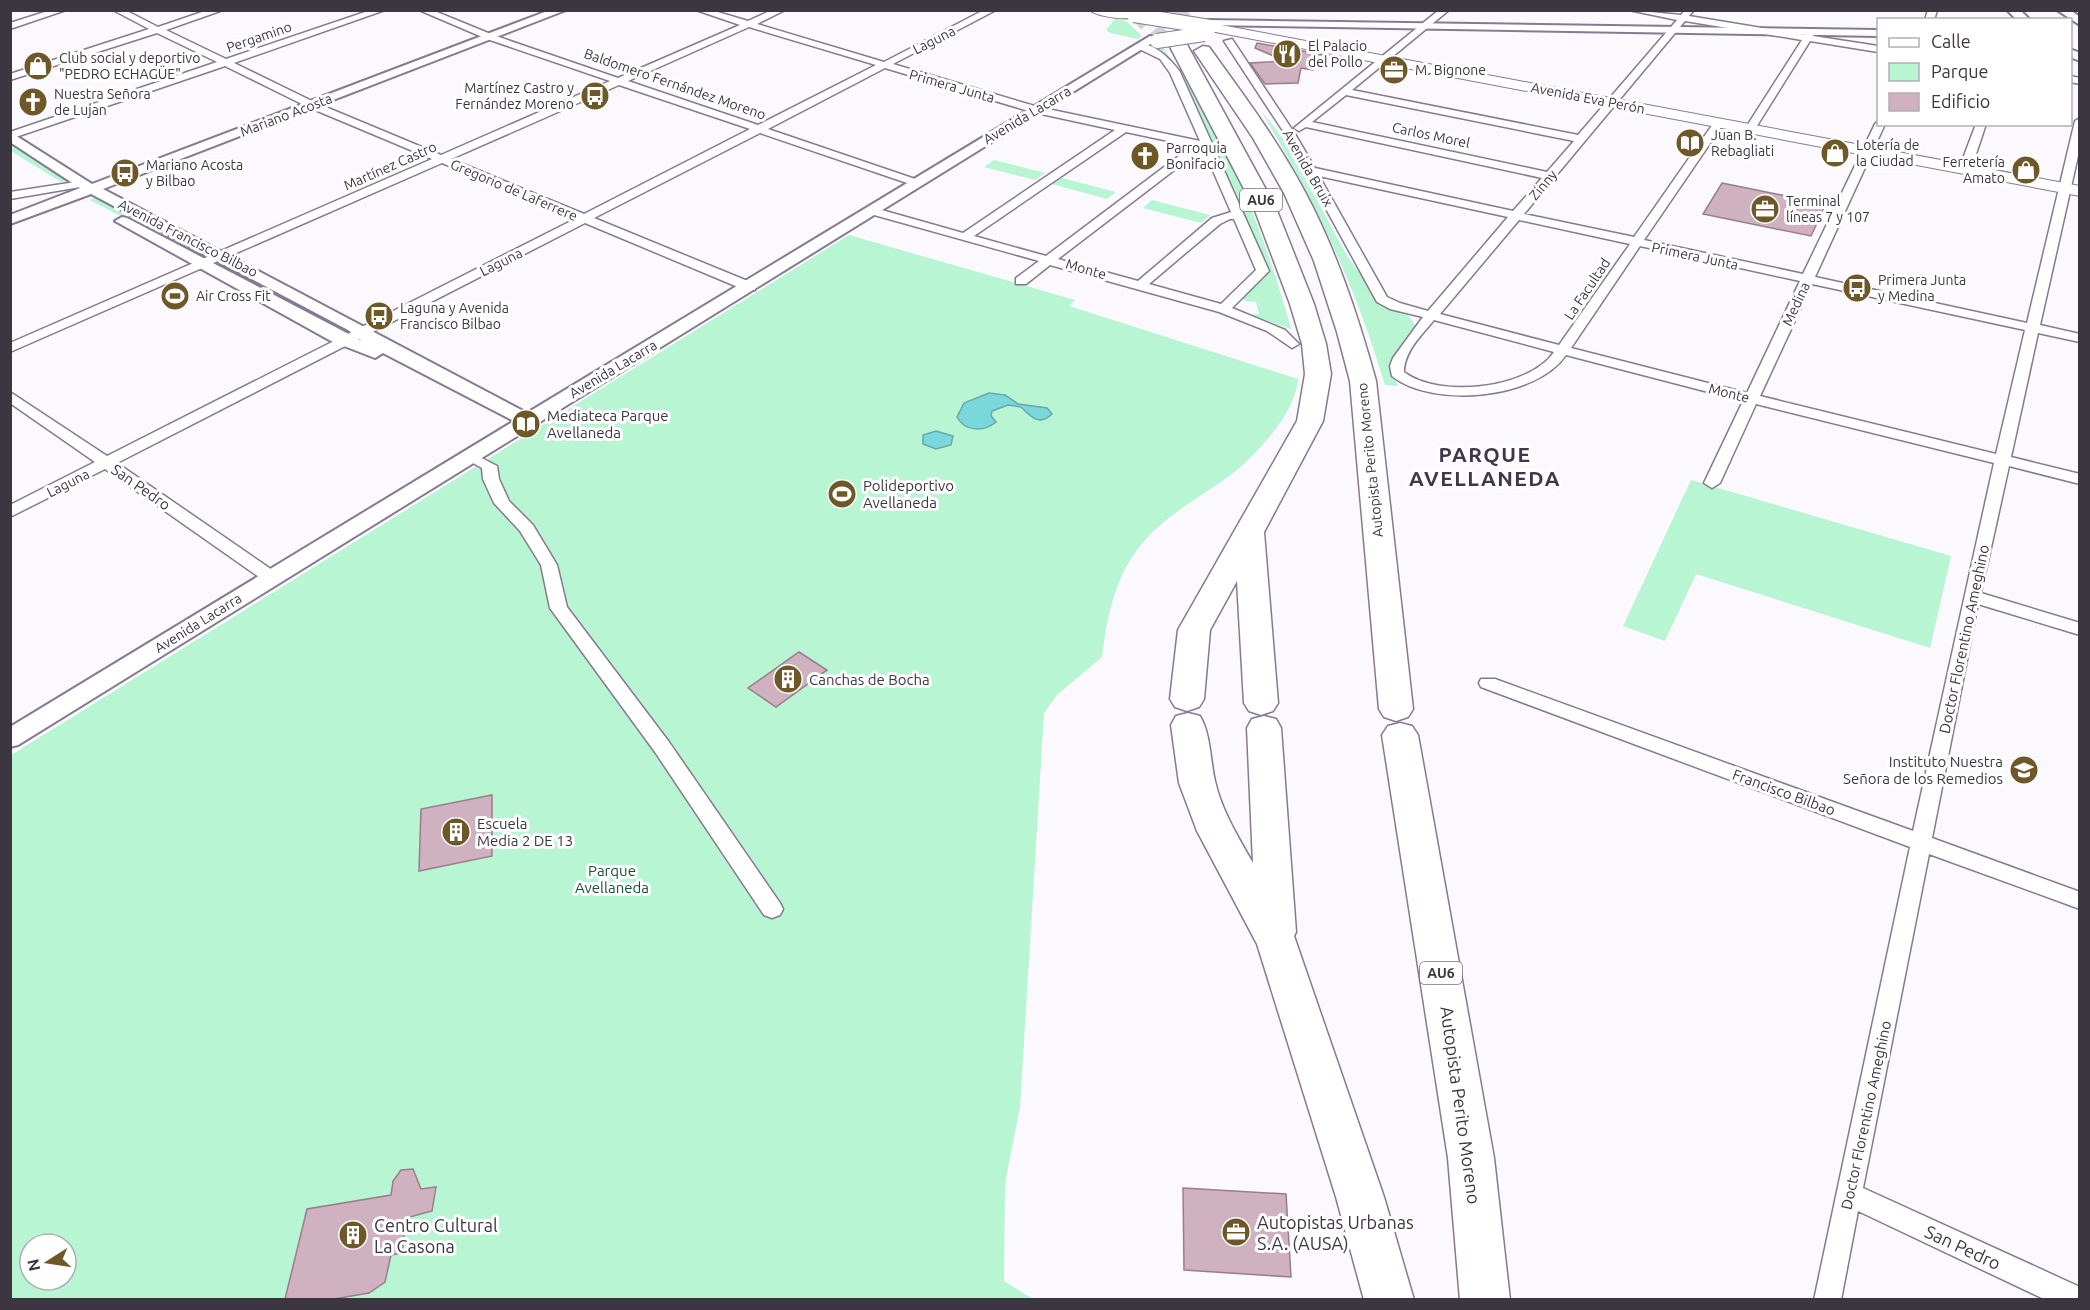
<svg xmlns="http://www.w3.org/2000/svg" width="2090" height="1310" font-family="Ubuntu,sans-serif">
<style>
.green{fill:#b7f5d3;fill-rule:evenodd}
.water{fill:#7ad8db;stroke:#67a7ad;stroke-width:1.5}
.building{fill:#cfb1bf;stroke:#9a7d8b;stroke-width:1.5}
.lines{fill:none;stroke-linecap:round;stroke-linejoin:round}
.motorway-tunnel{stroke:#d5d1d8;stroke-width:18;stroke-dasharray:18 9;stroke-linecap:butt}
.minor-casing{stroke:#877991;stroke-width:3}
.tertiary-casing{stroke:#877991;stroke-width:4}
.secondary-casing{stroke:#877991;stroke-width:2}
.motorway-casing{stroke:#877991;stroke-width:3}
.minor{fill:#fff;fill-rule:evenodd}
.tertiary{fill:#fff;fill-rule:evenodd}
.secondary{fill:#fff;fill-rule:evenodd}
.motorway{fill:#fff;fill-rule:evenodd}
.secondary-bridge-casing{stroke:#877991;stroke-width:16;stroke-linecap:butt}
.secondary-bridge{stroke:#fff;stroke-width:14}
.labels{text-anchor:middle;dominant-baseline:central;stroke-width:6;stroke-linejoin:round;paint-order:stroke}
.far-street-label{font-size:14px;fill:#3c3641;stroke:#fff}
.far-poi-label{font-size:14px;fill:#3c3641;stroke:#fff;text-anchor:start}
.shield{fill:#fff;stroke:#76727a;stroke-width:1.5}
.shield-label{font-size:14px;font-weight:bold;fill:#3c3641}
.poi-label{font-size:15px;fill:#3c3641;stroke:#fff;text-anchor:start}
.street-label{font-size:15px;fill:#3c3641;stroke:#fff}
.park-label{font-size:15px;fill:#184f36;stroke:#fff}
.near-street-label{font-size:18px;fill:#3c3641;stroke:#fff}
.near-poi-label{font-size:18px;fill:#3c3641;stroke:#fff;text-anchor:start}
.district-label{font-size:21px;font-weight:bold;letter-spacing:1.5px;fill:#43364c;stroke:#fff}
</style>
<rect width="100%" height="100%" fill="#fbf8fe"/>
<g class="green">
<polygon points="1115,19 1126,21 1142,36 1137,39 1110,33 1106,30"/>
<path d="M 1160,44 C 1223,128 1264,229 1291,329 L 1248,315 L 1259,314 L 1256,302 L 1245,301 L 1242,298 L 1269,271 L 1184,82 L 1172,63 L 1158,47 Z"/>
<path d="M 1261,111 L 1282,137 L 1349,259 L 1375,293 L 1408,315 L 1416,327 L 1392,369 L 1398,386 L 1385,385 C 1354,282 1316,203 1261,111 Z"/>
<polygon points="10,143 15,144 71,180 61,182 11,151"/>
<polygon points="994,160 1045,173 1035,180 984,167"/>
<polygon points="1062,178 1116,192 1107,199 1052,184"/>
<polygon points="99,196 204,253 192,254 90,200"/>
<polygon points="1152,200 1210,215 1201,223 1143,208"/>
<path d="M 849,235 L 1075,300 L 1069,306 L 1298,379 C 1296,409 1266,443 1245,463 C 1214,491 1175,507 1146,539 C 1116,571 1107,615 1102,657 L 1057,695 L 1044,713 L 1020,1107 L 1005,1183 L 1004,1281 L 1033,1299 L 11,1300 L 11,755 ZM 30,1244 L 66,1244 L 66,1280 L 30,1280 Z"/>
<polygon points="228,265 343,327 337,329 219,267"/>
<polygon points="1691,480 1951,556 1930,648 1696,574 1665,641 1623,626"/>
</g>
<g class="water">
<path d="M 989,393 L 1005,395 L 1018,404 L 1047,408 L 1052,414 C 1039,427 1030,416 1021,407 L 1008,405 L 992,411 L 991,416 L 996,422 C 984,432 965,432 957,417 L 964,403 Z"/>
<polygon points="936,431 953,436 951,445 936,449 923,444 923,435"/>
</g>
<g class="building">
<polygon points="1257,43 1325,55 1331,56 1313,70 1301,68 1298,83 1265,84 1250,63 1285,61 1255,48"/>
<polygon points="1722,183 1826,204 1811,236 1703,214"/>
<polygon points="799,652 827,670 776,707 748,688"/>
<polygon points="492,795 492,856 419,871 421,809"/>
<polygon points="413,1169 421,1189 436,1187 432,1211 406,1218 402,1253 391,1255 385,1282 369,1293 334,1299 285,1299 307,1209 391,1195 393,1181 401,1170"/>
<polygon points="1183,1188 1286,1194 1291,1277 1184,1270"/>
</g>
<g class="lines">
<g class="motorway-tunnel">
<polyline points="1136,10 1164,42"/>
<polyline points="1176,10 1194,37"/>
</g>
<g class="minor-casing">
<g id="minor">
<polygon points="51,10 66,10 10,29 10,23"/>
<path d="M 113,10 L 125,10 L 158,27 L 208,10 L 223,10 L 166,30 L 226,59 L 371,10 L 385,10 L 234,63 L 316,103 L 441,155 L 610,81 L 487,39 L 419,10 L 432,10 L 493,35 L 618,78 L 740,25 L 696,10 L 711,10 L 748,21 L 772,10 L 785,10 L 757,24 L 884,62 L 984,10 L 996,10 L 893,64 L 1038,107 L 1200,141 L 1170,73 L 1160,59 L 1135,47 C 1150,37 1172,61 1180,72 L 1269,271 L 1232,308 L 1285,330 L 1299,344 L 1292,348 L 1267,331 L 1219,312 L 1050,265 L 1026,284 L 1016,284 L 1016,278 L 1039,261 L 867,213 L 865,211 L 871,207 L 963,233 L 1115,130 L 1032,112 L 885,68 L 768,129 L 921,181 L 921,185 L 913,185 L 760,133 L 594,218 L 755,284 L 755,290 L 745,290 L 585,223 L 117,463 L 278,574 L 280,578 L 278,582 L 266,582 L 105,469 L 10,517 L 10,505 L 95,462 L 10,403 L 10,392 L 107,456 L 575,219 L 442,163 L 10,352 L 10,343 L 432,159 L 308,107 L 225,66 L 10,139 L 10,132 L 217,62 L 157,33 L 10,80 L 10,74 L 149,29 ZM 749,27 L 876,65 L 758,125 L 628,81 ZM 619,85 L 750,129 L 584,214 L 451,159 ZM 1126,132 L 1192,146 L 1046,256 L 974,236 ZM 1203,148 L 1231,212 L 1212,218 L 1138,281 L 1058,259 ZM 1230,219 L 1234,219 L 1256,270 L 1221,304 L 1149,284 L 1220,224 Z"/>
<path d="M 1439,10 L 1449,10 L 1352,90 L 1578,135 L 1677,20 L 1629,10 L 1681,15 L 1685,10 L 1694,10 L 1689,16 L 1805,35 L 1811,29 L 1816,32 L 1813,36 L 1878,46 L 1878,52 L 1810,41 L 1755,129 L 1750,132 L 1745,129 L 1802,40 L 1685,21 L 1524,214 L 1634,237 L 1715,121 L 1719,120 L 1724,123 L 1644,240 L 1803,274 L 1875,124 L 1878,121 L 1878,124 L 1885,124 L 1815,277 L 2027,323 L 2075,121 L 2080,118 L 2080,147 L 2040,325 L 2080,334 L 2080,342 L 2038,333 L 2011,457 L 2080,474 L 2080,484 L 2009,466 L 1981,593 L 2080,623 L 2080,635 L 1978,604 L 1932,838 L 2080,892 L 2080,909 L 1929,854 L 1863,1188 L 2080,1287 L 2080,1300 L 2046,1300 L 1858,1211 L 1841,1300 L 1814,1300 L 1910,847 L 1481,687 L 1479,683 L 1481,679 L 1495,679 L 1913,831 L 1994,463 L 1756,404 L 1720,483 L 1712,488 L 1704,483 L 1743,401 L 1566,355 C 1536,399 1434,409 1392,376 L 1390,366 L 1393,358 L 1423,317 L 1390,309 L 1377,302 L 1285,134 L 1224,41 L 1232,39 L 1295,134 L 1315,168 L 1513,211 L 1542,178 L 1306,127 L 1299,131 L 1294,128 ZM 1346,95 L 1574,141 L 1547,172 L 1312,122 ZM 1319,176 L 1508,217 L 1428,311 L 1400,303 L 1387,297 ZM 1519,220 L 1630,244 L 1559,345 L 1440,314 ZM 1640,246 L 1800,281 L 1747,393 L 1571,348 ZM 1812,284 L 2025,330 L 1996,454 L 1760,396 ZM 1434,320 L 1554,352 C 1529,389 1439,399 1404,372 C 1404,351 1422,335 1434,320 Z"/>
<polygon points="1928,10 1937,10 1934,20 1925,20"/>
<polygon points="2070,76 2080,78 2080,84 2070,82"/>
<polygon points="1976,124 1986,124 1971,169 1961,171 1959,169"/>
<polygon points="82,181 86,182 86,186 10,199 10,192"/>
<polygon points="468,451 497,466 499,479 509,501 533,525 557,565 567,607 669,742 780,903 783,909 780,915 772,918 764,915 655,752 550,608 541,565 520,531 494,503 483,479 482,468 460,456"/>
</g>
</g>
<g class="tertiary-casing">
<g id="tertiary">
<polygon points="550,10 566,10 103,189 527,413 1150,36 1160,38 18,745 10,747 10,727 514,421 383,353 375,358 331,341 115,221 122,217 127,218 362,341 348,330 91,194 10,224 10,215 80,188 10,142 10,132 92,184"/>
<polygon points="2007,10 2020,10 2030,20 2017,20"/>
<polygon points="2057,10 2070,10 2080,17 2080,25"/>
<polygon points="1208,20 1878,30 1878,36 1204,25 1204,21"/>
<polygon points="2070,49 2080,53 2080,61 2070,57"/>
</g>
</g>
<g class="secondary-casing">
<g id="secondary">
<path d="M 1089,10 L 1129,10 L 1140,15 C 1132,22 1098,17 1089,10 Z"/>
<polygon points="1210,23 2080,186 2080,196 1205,30 1205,24"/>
</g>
</g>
<g class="motorway-casing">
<g id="motorway">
<polygon points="1175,34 1184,39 1276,208 1314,304 1326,344 1331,374 1323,421 1264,532 1278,703 1273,711 1261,715 1249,711 1244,703 1237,581 1210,630 1204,699 1199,707 1187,711 1175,707 1170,699 1178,630 1297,421 1305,374 1302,344 1290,304 1254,208 1166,39"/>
<path d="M 1203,46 L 1209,47 C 1243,94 1278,141 1305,192 C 1337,252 1358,316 1376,381 L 1413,709 L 1408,717 L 1396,721 L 1384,717 L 1379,709 L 1350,381 L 1337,332 L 1314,261 L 1284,193 L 1253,138 L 1194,51 Z"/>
<path d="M 1188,713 L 1200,716 C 1211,735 1210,760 1215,781 C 1221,809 1238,837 1253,863 L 1247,728 L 1252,719 L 1264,716 L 1276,719 L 1281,728 L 1296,932 L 1294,936 L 1384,1197 L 1414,1300 L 1364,1300 L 1336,1197 L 1257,944 L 1197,831 L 1179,783 L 1171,725 L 1176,716 Z"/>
<polygon points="1400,723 1412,726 1418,735 1494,1158 1510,1300 1460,1300 1448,1158 1382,735 1388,726"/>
</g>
</g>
<use href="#minor" class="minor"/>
<use href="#tertiary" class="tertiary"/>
<use href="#secondary" class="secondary"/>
<use href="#motorway" class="motorway"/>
<g class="secondary-bridge-casing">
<g id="secondary-bridge">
<polyline points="1134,15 1210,27"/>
<polyline points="1157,41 1204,34"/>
</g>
</g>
<use href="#secondary-bridge" class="secondary-bridge"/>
</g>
<defs>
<g id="restaurant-disc" transform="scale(1.5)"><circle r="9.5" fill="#6e5828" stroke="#fff"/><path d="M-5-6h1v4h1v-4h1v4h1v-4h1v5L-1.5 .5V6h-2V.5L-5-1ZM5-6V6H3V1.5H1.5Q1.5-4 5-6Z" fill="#fff"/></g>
<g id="shop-disc" transform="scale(1.5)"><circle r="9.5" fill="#6e5828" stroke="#fff"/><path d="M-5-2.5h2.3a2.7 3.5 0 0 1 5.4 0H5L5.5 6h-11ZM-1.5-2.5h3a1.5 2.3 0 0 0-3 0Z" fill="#fff"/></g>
<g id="office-disc" transform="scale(1.5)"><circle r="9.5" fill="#6e5828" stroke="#fff"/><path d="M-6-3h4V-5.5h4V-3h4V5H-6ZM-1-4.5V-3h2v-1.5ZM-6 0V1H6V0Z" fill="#fff"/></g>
<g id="bus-disc" transform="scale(1.5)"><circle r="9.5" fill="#6e5828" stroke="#fff"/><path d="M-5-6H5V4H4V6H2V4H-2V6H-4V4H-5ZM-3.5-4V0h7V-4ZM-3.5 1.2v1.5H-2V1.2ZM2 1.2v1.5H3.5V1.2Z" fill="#fff"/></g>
<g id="church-disc" transform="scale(1.5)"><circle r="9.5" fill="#6e5828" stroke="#fff"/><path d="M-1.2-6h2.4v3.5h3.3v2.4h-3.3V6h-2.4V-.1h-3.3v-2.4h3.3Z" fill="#fff"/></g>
<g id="library-disc" transform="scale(1.5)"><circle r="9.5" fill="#6e5828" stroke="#fff"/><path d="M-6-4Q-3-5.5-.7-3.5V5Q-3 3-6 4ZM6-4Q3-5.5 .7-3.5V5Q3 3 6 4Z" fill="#fff"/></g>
<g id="stadium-disc" transform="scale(1.5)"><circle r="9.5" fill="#6e5828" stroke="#fff"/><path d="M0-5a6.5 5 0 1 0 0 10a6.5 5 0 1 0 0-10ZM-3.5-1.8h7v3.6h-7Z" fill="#fff"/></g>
<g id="building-disc" transform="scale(1.5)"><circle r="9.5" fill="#6e5828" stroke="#fff"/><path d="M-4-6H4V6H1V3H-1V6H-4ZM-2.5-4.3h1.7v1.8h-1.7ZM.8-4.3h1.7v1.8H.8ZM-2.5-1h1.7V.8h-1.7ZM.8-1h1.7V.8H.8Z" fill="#fff"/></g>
<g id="school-disc" transform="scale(1.5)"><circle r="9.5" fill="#6e5828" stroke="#fff"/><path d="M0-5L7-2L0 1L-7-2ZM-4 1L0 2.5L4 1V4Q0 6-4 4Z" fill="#fff"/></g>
</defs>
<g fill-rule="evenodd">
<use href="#restaurant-disc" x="1287" y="54"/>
<use href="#shop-disc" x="38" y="66"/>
<use href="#office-disc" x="1394" y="70"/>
<use href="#bus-disc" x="595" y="96"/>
<use href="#church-disc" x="33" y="102"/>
<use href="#library-disc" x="1690" y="143"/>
<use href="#shop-disc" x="1835" y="153"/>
<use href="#church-disc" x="1145" y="156"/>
<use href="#shop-disc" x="2026" y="170"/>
<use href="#bus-disc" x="125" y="173"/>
<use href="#office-disc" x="1765" y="209"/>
<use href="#bus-disc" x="1857" y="288"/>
<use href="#stadium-disc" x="175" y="296"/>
<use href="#bus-disc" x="379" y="316"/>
<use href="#library-disc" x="526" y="424"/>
<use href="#stadium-disc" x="842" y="494"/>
<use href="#building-disc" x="788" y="679"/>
<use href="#school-disc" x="2024" y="770"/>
<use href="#building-disc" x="456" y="832"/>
<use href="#office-disc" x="1236" y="1232"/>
<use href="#building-disc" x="353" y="1235"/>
</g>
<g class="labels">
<g class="far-street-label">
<text transform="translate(259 37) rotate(-19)">Pergamino</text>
<text transform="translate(934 40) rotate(-27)">Laguna</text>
<text transform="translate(675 84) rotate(19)">Baldomero Fernández Moreno</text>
<text transform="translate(952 86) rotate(16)">Primera Junta</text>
<text transform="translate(1588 98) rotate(11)">Avenida Eva Perón</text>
<text transform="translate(286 115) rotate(-21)">Mariano Acosta</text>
<text transform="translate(1027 115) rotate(-31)">Avenida Lacarra</text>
<text transform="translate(1431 135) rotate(12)">Carlos Morel</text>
<text transform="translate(390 166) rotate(-24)">Martínez Castro</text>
<text transform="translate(1308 168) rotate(60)">Avenida Bruix</text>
<text transform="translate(1543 185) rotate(-50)">Zinny</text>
<text transform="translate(514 190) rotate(23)">Gregorio de Laferrere</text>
<text transform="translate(188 238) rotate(27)">Avenida Francisco Bilbao</text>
<text transform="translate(1695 256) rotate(12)">Primera Junta</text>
<text transform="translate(501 262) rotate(-27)">Laguna</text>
<text transform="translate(1086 269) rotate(16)">Monte</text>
<text transform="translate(1587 289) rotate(-56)">La Facultad</text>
<text transform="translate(1796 304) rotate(-65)">Medina</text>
<text transform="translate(613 369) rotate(-31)">Avenida Lacarra</text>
<text transform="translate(1729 393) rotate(14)">Monte</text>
<text transform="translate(1370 460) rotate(-96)">Autopista Perito Moreno</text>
<text transform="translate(68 483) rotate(-27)">Laguna</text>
<text transform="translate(198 623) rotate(-32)">Avenida Lacarra</text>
</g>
<g class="far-poi-label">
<text x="1308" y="46">El Palacio<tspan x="1308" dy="16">del Pollo</tspan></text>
<text x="59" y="58">Club social y deportivo<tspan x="59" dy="16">"PEDRO ECHAGÜE"</tspan></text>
<text x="1415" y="70">M. Bignone</text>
<text x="574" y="88" text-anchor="end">Martínez Castro y<tspan x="574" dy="16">Fernández Moreno</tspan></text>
<text x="54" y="94">Nuestra Señora<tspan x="54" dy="16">de Lujan</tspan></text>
<text x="1711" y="135">Juan B.<tspan x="1711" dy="16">Rebagliati</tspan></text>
<text x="1856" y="145">Lotería de<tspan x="1856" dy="16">la Ciudad</tspan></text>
<text x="1166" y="148">Parroquia<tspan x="1166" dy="16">Bonifacio</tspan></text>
<text x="2005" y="162" text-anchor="end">Ferretería<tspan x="2005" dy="16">Amato</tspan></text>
<text x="146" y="165">Mariano Acosta<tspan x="146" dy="16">y Bilbao</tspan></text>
<text x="1786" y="201">Terminal<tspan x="1786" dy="16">líneas 7 y 107</tspan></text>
<text x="1878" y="280">Primera Junta<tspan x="1878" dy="16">y Medina</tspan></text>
<text x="196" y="296">Air Cross Fit</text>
<text x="400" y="308">Laguna y Avenida<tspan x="400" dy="16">Francisco Bilbao</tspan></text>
</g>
<g class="shield">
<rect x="1240" y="189" width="42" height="22" rx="4.5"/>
<rect x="1420" y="962" width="42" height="22" rx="4.5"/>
</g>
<g class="shield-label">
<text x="1261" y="200">AU6</text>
<text x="1441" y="973">AU6</text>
</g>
<g class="poi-label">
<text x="547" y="415">Mediateca Parque<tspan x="547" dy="17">Avellaneda</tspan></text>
<text x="863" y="485">Polideportivo<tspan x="863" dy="17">Avellaneda</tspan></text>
<text x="809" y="679">Canchas de Bocha</text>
<text x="2003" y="761" text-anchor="end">Instituto Nuestra<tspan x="2003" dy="17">Señora de los Remedios</tspan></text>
<text x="477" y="823">Escuela<tspan x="477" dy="17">Media 2 DE 13</tspan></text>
</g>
<g class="street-label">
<text transform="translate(141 487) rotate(35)">San Pedro</text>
<text transform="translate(1964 639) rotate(-78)">Doctor Florentino Ameghino</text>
<text transform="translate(1784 792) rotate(20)">Francisco Bilbao</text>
<text transform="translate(1866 1115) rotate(-78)">Doctor Florentino Ameghino</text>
</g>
<g class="park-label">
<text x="612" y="870">Parque<tspan x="612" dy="17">Avellaneda</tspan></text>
</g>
<g class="near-street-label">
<text transform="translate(1461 1105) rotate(82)">Autopista Perito Moreno</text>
<text transform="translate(1963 1247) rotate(25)">San Pedro</text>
</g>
<g class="near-poi-label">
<text x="1257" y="1222">Autopistas Urbanas<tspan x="1257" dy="21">S.A. (AUSA)</tspan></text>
<text x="374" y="1225">Centro Cultural<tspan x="374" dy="21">La Casona</tspan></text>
</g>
<g class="district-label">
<text x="1485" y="454">PARQUE<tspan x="1485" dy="24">AVELLANEDA</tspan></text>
</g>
</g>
<rect width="2090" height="1310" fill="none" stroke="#3c3641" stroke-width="24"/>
<rect x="1877" y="18" width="195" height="108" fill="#ffffff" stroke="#b1afb3" stroke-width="1.5"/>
<rect x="1889" y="38" width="30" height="9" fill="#ffffff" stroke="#b1afb3" stroke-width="1.5"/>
<text x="1931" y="48" font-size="18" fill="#3c3641">Calle</text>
<rect x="1889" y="63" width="30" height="18" fill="#b7f5d3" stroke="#b1afb3" stroke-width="1.5"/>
<text x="1931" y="78" font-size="18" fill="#3c3641">Parque</text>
<rect x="1889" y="93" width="30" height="18" fill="#cfb1bf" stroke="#b1afb3" stroke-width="1.5"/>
<text x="1931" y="108" font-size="18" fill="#3c3641">Edificio</text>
<g transform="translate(48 1262) rotate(258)"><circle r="28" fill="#ffffff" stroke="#b1afb3" stroke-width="1.5"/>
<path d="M0-4.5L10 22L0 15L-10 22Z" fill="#6e5828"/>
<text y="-9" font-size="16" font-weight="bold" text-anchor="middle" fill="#3c3641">N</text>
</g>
</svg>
